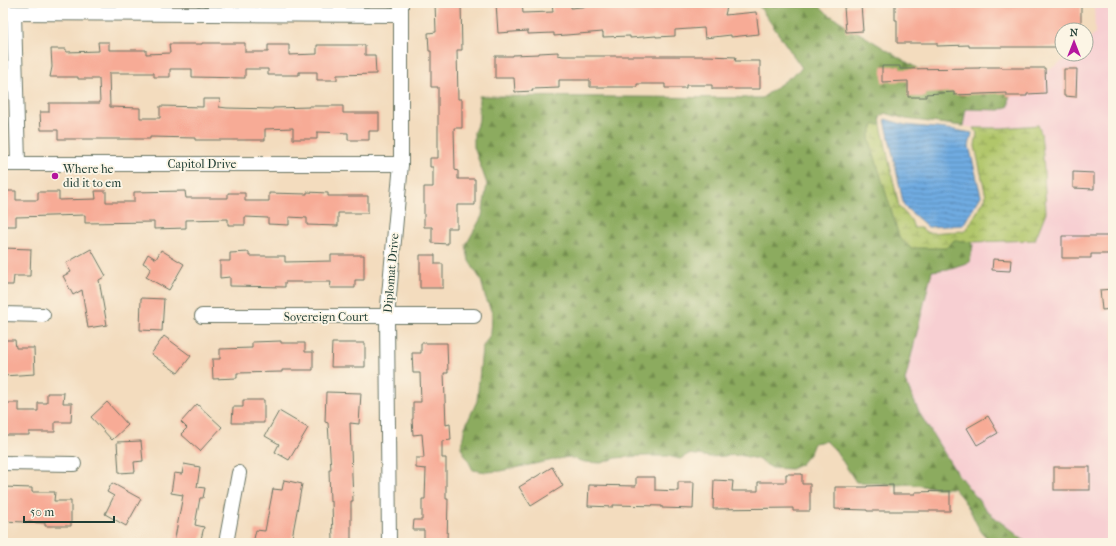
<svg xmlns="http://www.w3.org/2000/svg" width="1116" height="546" font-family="'IM FELL French Canon',serif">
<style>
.built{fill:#f7cfd2}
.forest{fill:url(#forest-firs);stroke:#567449}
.wetland{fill:url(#wetland-marsh);stroke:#68824f}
.water{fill:url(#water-rules);stroke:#47748a}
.building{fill:#f7ab96}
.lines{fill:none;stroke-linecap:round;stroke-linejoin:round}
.minor-casing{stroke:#697564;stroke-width:16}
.minor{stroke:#fff;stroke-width:14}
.poi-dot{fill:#b5179e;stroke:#fcf5e5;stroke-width:1.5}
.labels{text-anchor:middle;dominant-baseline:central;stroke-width:3.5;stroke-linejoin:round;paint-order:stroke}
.street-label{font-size:12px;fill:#1f3d34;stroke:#fcf5e5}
.poi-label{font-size:12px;fill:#1f3d34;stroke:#fcf5e5;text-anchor:start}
</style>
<defs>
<pattern id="forest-firs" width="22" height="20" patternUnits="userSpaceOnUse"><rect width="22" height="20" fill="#8cab5e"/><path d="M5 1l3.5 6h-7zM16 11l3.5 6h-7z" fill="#728c4e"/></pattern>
<pattern id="wetland-marsh" width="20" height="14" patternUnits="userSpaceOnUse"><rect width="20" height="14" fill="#b1c66a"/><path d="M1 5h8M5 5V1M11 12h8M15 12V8" fill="none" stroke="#8fa258"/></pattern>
<pattern id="water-rules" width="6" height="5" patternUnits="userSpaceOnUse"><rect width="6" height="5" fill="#6fabe1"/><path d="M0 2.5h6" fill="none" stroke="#5b8cb7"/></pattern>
</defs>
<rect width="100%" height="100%" fill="#fcf5e5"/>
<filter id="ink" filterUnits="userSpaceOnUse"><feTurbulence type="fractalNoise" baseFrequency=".025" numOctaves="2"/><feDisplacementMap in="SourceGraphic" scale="8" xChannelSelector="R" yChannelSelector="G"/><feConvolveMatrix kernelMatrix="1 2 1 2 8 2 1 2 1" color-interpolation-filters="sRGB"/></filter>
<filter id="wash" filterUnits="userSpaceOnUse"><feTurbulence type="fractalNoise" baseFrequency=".012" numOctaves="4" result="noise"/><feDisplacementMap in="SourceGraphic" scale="16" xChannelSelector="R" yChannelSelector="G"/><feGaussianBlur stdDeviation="0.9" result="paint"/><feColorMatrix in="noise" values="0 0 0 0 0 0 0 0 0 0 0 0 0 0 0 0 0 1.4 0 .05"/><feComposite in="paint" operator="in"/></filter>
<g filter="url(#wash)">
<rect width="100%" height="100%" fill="#f3dcbe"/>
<polygon class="built" points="1094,3 1113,3 1113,543 1027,543 988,512 956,472 920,414 905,381 932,271 948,269 970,262 973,245 972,242 1035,240 1046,212 1041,133 1002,128 974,128 963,126 966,109 1000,110 1010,71 1050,69 1074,54 1086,54 1086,42 1095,33"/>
<path class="forest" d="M 757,3 L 817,3 L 828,14 L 918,69 L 1010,71 L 1009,106 L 1000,110 L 966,109 L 963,126 L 906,119 L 885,113 L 880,117 L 881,125 L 874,125 L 869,138 L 900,239 L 912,248 L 947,248 L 954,240 L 972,242 L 973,245 L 970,262 L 948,269 L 932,271 L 905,381 L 920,414 L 956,472 L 988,512 L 1027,543 C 1018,543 1005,545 996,543 C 981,538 976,522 970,510 C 965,502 960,495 953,488 L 937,488 L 908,484 L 896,485 L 856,482 L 836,451 L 826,441 L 814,443 L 810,453 L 800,465 L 791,469 L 772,468 L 757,459 L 739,455 L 710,457 L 689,454 L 680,459 L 668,456 L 639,456 L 616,458 L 601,463 L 585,462 L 568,457 L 500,471 L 487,472 L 473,470 L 461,447 L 465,427 L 477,401 L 482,348 L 491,333 L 492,313 L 485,296 L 481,280 L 469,261 L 466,245 L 482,216 L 487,184 L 474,147 L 474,132 L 479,120 L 479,96 L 762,98 L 802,68 Z"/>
<polygon class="wetland" points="874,125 881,125 899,207 911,220 914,228 920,228 928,233 963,231 966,230 985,199 986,196 975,146 977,133 974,128 1002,128 1038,125 1041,133 1043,154 1046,212 1035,240 972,242 954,240 947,248 911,248 900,239 869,138"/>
<polygon class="water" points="885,119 905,125 955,130 972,133 969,146 981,196 963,225 928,227 904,206"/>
<g id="blocks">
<g class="building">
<polygon points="435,3 461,3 462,50 457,50 458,99 462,99 462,128 454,128 455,170 458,171 458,179 475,179 475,205 457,205 457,228 448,228 448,244 432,243 432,227 424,227 424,187 433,187 433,167 430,167 430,158 438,158 438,87 431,87 431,51 429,51 428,33 436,32"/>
<polygon points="496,3 522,3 523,13 553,12 552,3 571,3 571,8 602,5 602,3 623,3 624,8 668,3 728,3 725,15 756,12 759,34 731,37 731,35 705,38 704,28 675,30 675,36 656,37 656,36 630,38 630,36 603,37 603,32 554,36 554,33 528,34 528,31 498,33"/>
<polygon points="895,3 1081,3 1081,30 1062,30 1062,47 969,47 969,45 937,46 937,43 897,43 897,20 895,20"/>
<polygon points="861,5 863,31 846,32 844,7"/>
<polygon points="98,42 109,42 109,50 146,50 146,54 170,53 169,44 202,44 202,43 245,43 245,52 268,52 268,45 289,45 289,55 317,54 317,45 365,45 365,55 375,55 376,74 337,75 337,80 317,80 317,72 299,72 299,75 268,75 268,69 245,69 245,78 192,77 192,69 170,69 170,77 154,77 154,73 109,73 110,107 140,108 140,118 160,118 160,106 203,107 203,99 220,99 219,107 227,108 273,109 273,108 309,107 309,106 343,106 343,113 379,113 379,131 369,131 369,140 348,140 348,133 317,132 317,139 293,139 293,128 265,129 265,140 195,140 195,138 150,137 150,139 58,139 58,130 41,130 40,112 49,112 49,103 100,103 99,79 78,79 78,77 50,77 52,67 51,49 66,49 66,52 99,51"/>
<polygon points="558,52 558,55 563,56 708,56 736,57 735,61 760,61 760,89 712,89 712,85 686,85 686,88 665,88 665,84 637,84 637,87 590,87 590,80 559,80 559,88 532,89 533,91 515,92 514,78 495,78 495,56 513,56 513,55 539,54 539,53"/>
<polygon points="882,66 900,66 900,69 980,68 980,67 1002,67 1002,68 1045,68 1046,93 1027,94 1027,96 1007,96 1007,93 954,95 954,92 926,94 926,97 908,97 908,81 882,82"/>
<polygon points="1064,69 1077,69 1076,97 1064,96"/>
<polygon points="1073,172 1094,173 1094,189 1073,188"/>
<polygon points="3,191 16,191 16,200 38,200 38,192 59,192 59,200 96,199 95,191 106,191 106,202 134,202 134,192 185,191 186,198 228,198 228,193 245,193 245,201 269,201 269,193 307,194 307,192 328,193 328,196 368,196 368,213 338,213 338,226 307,225 307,218 289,217 289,225 268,224 268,218 245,217 245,225 228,225 228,219 186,220 186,228 154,229 154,222 85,223 85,215 16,217 16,226 3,226"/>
<polygon points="1062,236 1113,236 1113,254 1091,254 1091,258 1062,258"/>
<polygon points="3,248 31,249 30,276 14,276 13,285 3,285"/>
<polygon points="91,249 106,276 99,280 107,325 88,328 82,290 73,295 63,276 71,272 66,263"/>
<polygon points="161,250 184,264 169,290 146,277 151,268 143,263 148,254 156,259"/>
<polygon points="249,252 249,256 285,256 285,262 331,261 331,255 364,255 364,280 355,280 355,288 330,288 331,282 285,282 285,287 230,286 230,277 220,278 220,261 230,261 230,253"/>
<polygon points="420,255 435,255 435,264 443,264 443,288 420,288"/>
<polygon points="993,259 1011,260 1010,271 992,270"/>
<polygon points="1113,289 1113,309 1102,310 1100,290"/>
<polygon points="141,298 164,299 162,331 140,330"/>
<polygon points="164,336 191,356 178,373 151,354"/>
<polygon points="3,340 15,340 16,348 34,348 35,374 3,376"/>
<polygon points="281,341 281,343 305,343 305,352 313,352 313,370 282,370 282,372 237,373 237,378 213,379 212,359 220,359 220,349 252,348 252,342"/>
<polygon points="332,343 365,343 365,367 331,367"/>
<polygon points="421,343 447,343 448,373 444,373 446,425 450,424 451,440 442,441 442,458 446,458 446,499 448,499 447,543 424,543 424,530 413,530 414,520 422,520 422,499 425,499 426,469 416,468 416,458 424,458 422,434 413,435 412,419 413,419 413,402 421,402 420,373 413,373 412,353 421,353"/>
<polygon points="326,392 361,393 359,424 350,423 353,501 351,501 351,542 333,542 332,501 330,502 329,470 331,470 328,423 325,422"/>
<polygon points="47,393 64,393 63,403 72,403 71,422 55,422 55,432 29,432 29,435 3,435 3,403 19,403 19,411 38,411 38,403 47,403"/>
<polygon points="243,400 264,400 264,423 232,423 233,407 243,407"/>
<polygon points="107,402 128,425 112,440 91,417"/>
<polygon points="197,404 222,427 200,451 181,434 187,428 181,422"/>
<polygon points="279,411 308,428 289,460 275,452 279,444 265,436"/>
<polygon points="988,416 998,433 977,445 967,428"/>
<polygon points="141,441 143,461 134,462 135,472 119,473 117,442"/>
<polygon points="184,464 200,467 197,487 205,488 203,498 200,498 195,525 204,527 200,543 174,543 183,495 171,493 174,473 182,474"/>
<polygon points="552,467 563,486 531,506 519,487"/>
<rect x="1054" y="467" width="36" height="23"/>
<polygon points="786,474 802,474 802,484 810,484 810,511 793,511 793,508 713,509 714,480 733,481 732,491 758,491 758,482 786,482"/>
<polygon points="636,477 655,477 655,490 678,491 678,482 694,482 693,509 662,508 662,506 613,505 613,507 588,506 589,485 636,486"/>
<polygon points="284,480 302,484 291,543 253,543 256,530 265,531 273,489 282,490"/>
<polygon points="112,483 141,499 126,526 105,514 114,496 107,492"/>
<polygon points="893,485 893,494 915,494 915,492 950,491 950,511 867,511 867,510 835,509 835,487 867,487 867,486"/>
<polygon points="3,487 32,488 32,492 55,492 54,501 71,501 71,526 45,526 45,523 3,521"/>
</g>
</g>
</g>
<g filter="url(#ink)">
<use href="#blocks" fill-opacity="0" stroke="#697564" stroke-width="1"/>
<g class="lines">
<g class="minor-casing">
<g id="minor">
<polyline points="3,13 401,15"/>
<polyline points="14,13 18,163"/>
<polyline points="3,164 401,164"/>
<polyline points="3,314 43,315"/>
<polyline points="202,316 474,316"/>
<polyline points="3,463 74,464"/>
<polyline points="226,543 239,473"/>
<polyline points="389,543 387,317 401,164 401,3"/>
</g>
</g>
<use href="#minor" class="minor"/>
</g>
</g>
<circle class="poi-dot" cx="55" cy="176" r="4"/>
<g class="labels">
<g class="street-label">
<text x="202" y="164">Capitol Drive</text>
<text transform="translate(391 273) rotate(-85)">Diplomat Drive</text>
<text x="326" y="317">Sovereign Court</text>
</g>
<g class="poi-label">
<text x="63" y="169">Where he<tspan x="63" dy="14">did it to em</tspan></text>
</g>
</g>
<rect width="1116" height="546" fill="none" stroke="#fcf5e5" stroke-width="16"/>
<g transform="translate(1074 42)"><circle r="19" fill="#fcf5e5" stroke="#a4ab9e"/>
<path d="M0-3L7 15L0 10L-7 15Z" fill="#b5179e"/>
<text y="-6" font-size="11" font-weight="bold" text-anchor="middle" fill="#1f3d34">N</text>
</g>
<path d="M24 516v6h90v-6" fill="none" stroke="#1f3d34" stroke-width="2"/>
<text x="30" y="516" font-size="12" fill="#1f3d34" stroke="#fcf5e5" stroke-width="3" paint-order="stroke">50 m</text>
</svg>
